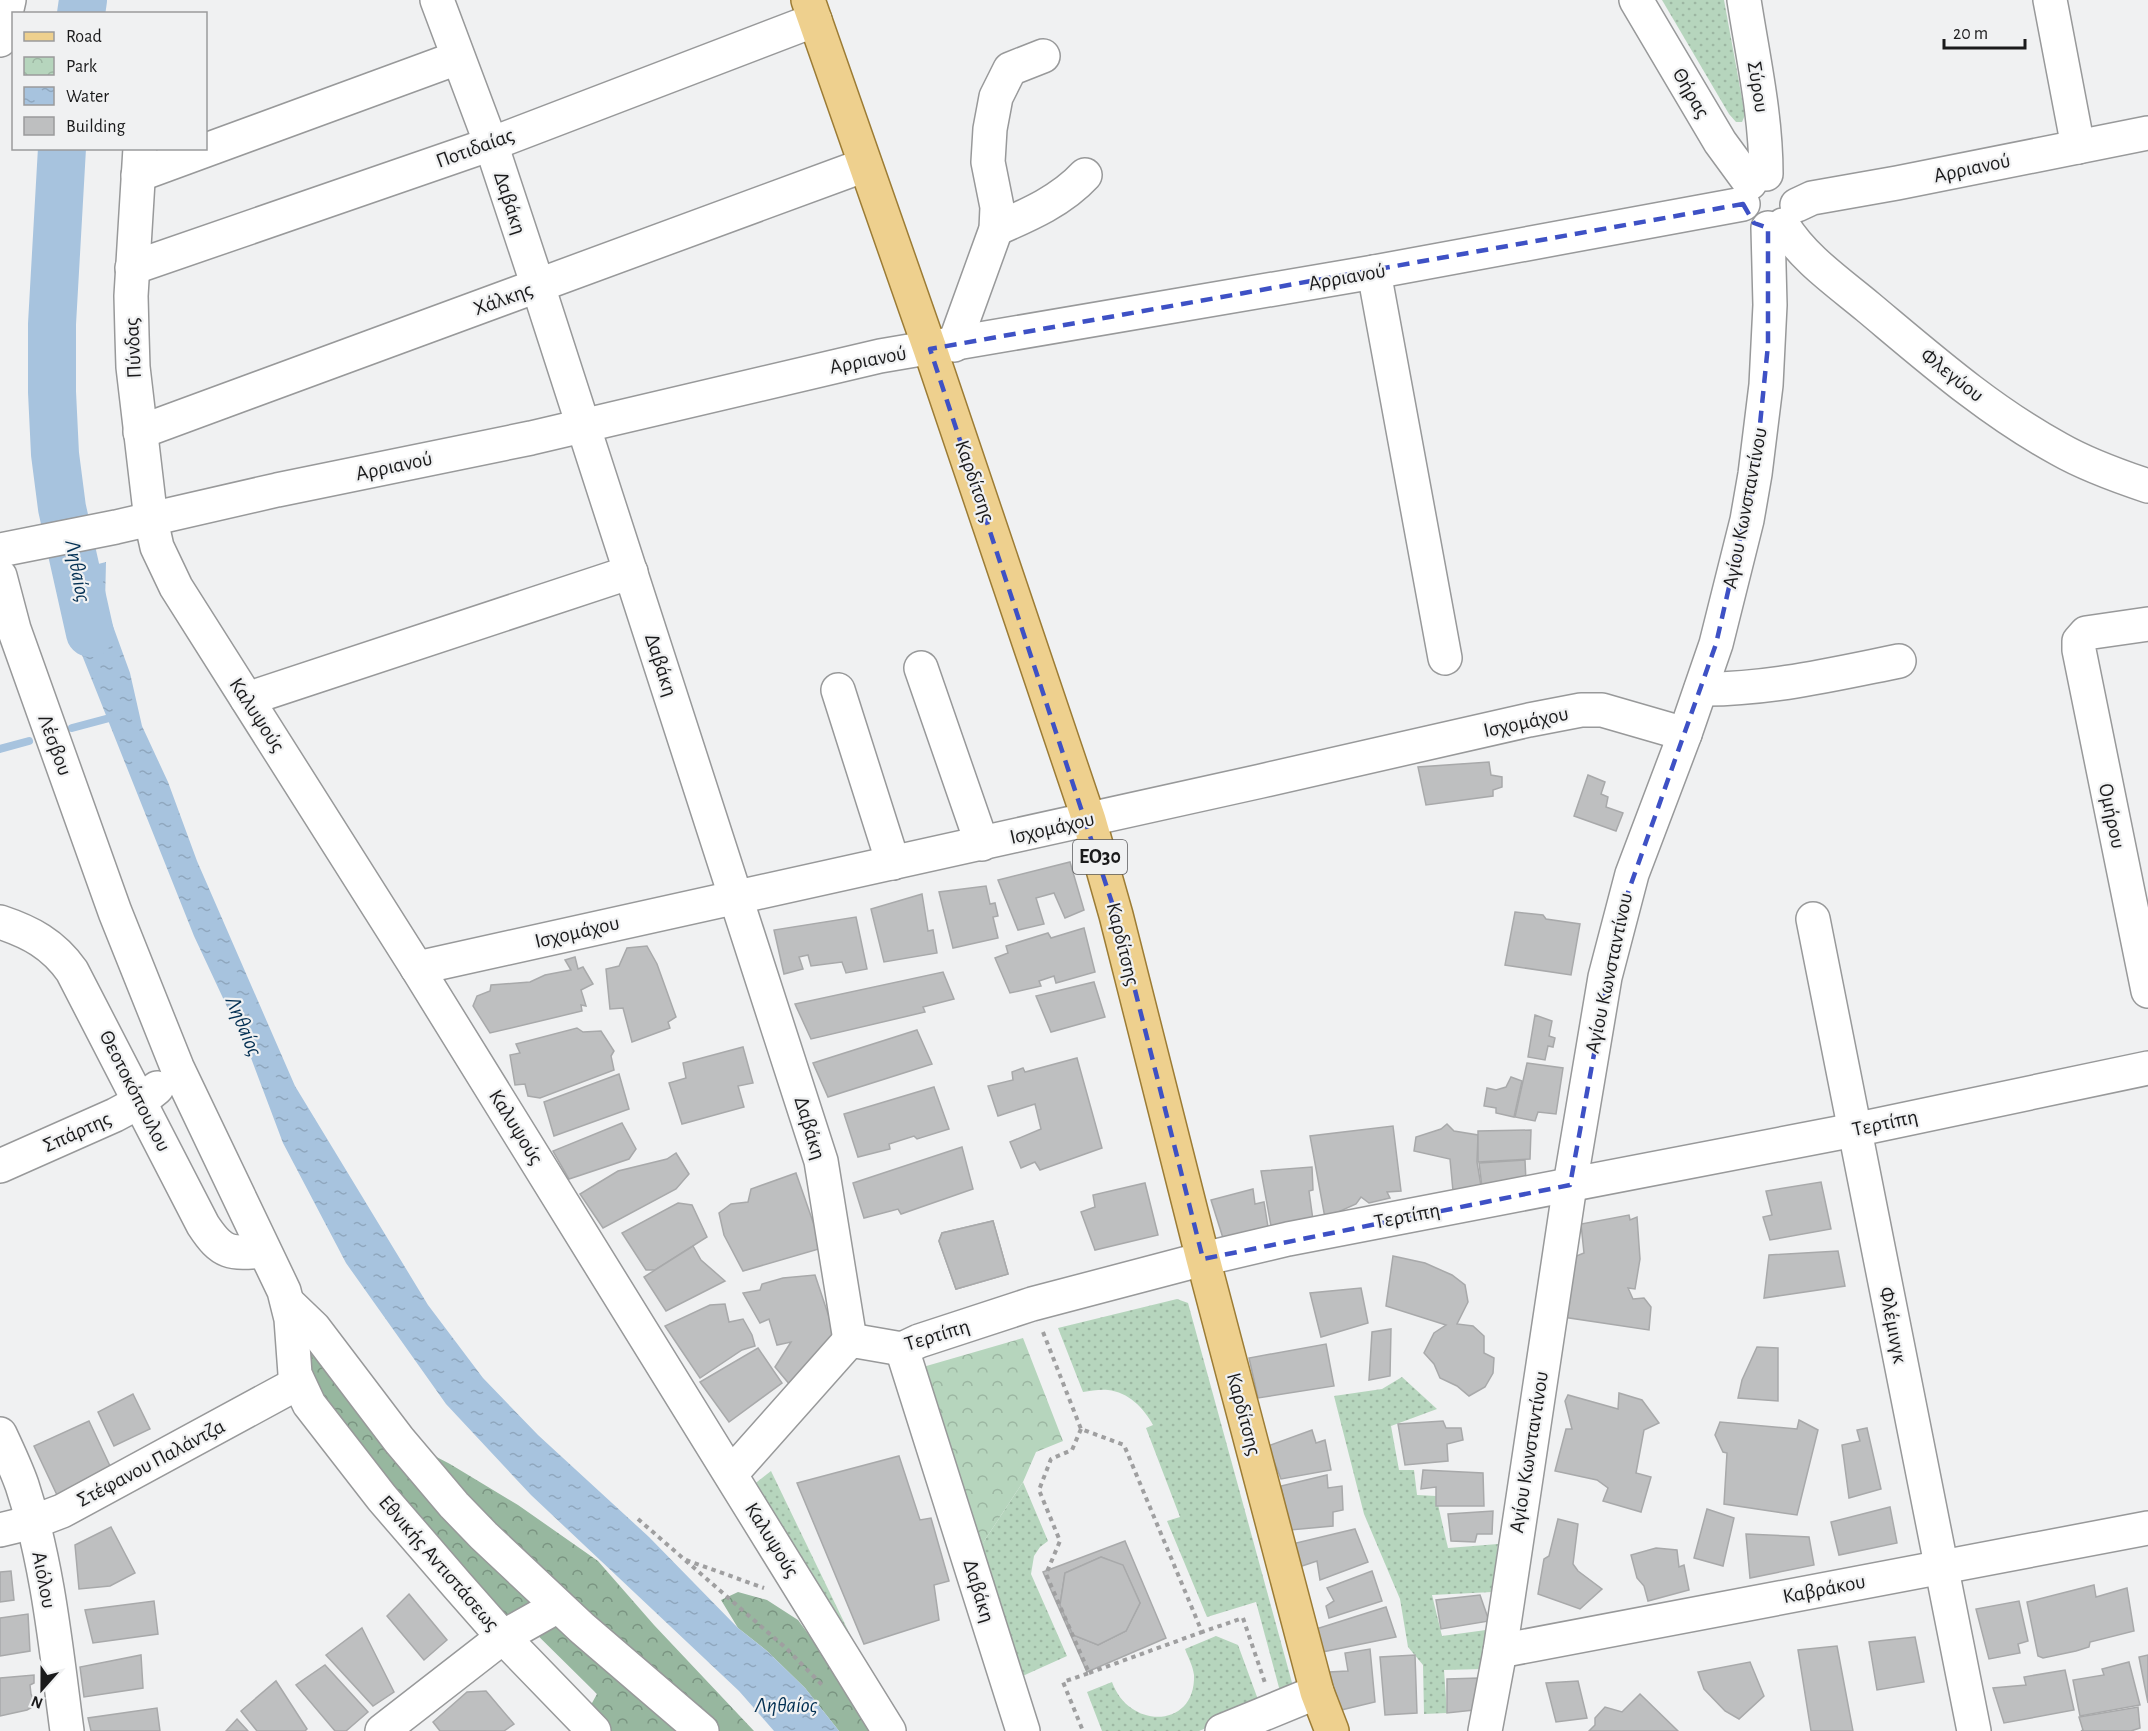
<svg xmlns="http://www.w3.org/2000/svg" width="2148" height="1731" font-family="'Alegreya Sans',sans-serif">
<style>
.grass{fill:url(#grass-dots)}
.forest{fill:url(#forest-crowns)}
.park{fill:url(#park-crowns)}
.water{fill:url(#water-ripples)}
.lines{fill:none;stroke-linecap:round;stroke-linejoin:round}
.stream{stroke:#a7c3de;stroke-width:8}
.river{stroke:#a7c3de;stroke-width:48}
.building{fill:#bebfc0;stroke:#a8a9aa;stroke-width:1.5}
.minor-casing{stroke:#98999a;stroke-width:36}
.major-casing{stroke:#9c7c35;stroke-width:36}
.path{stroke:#9f9fa0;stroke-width:4;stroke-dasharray:4.5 4.5;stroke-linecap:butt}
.minor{stroke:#fff;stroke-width:33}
.major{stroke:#eed08e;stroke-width:33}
.marked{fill:none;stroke:#3e51c5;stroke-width:4.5;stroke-dasharray:12 8;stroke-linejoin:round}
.labels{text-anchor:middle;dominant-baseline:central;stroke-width:4.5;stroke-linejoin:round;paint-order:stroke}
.shield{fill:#f0f1f2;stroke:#5a5a5c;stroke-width:1.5}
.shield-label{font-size:20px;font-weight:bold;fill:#1a1a1b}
.street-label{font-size:21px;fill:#1a1a1b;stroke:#f0f1f2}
.water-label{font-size:22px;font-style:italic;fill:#002e51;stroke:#f0f1f2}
</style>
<defs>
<pattern id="grass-dots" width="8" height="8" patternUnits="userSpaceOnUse" patternTransform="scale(1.5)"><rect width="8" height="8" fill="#b6d5bd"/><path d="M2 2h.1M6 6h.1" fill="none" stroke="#9cb6a2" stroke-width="1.8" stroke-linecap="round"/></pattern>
<pattern id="forest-crowns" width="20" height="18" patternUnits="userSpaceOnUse" patternTransform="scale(1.5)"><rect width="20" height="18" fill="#97b79f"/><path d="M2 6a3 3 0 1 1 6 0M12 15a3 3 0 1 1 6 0" fill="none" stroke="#7a9481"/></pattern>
<pattern id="park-crowns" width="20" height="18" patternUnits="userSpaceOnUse" patternTransform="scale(1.5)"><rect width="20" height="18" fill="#b6d5bd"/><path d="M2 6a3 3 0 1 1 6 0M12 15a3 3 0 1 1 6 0" fill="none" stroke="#9cb6a2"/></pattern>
<pattern id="water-ripples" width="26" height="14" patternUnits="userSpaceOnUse" patternTransform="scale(1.5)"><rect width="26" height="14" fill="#a7c3de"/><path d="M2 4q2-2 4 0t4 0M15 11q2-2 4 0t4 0" fill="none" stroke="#8fa7be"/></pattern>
</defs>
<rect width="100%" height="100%" fill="#f0f1f2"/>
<g class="grass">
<polygon points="1662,0 1724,0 1745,115 1742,122 1736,122 1729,114"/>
<path d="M 1177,1299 L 1188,1303 L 1294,1690 L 1281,1695 L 1256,1602 L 1207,1617 L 1167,1521 L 1180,1517 L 1146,1428 L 1153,1425 C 1144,1408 1128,1392 1108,1390 C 1100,1389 1091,1391 1083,1392 L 1058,1328 Z"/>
<polygon points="1402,1377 1437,1409 1391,1426 1399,1470 1414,1470 1417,1495 1436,1496 1448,1548 1498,1544 1492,1592 1432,1595 1442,1636 1486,1630 1483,1669 1444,1670 1447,1713 1424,1714 1423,1665 1408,1647 1400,1599 1364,1514 1334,1396 1382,1389"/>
<polygon points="771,1471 873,1682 748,1489"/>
<polygon points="1023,1482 1048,1541 1040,1547 1034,1556 1031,1574 1067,1656 1016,1679 975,1555"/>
<path d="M 1216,1636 L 1238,1645 L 1260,1705 L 1199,1731 L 1102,1731 L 1087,1692 L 1112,1682 C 1129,1730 1196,1729 1194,1675 C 1193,1666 1188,1657 1185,1649 Z"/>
</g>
<g class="forest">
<polygon points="309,1341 381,1428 450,1464 518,1505 598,1561 654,1625 754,1731 604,1731 587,1712 597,1694 518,1616 496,1615 318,1402 305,1347"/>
<polygon points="738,1592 767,1600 798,1620 858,1702 872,1731 839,1731 805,1688 767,1651 738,1628 721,1600"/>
</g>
<polygon class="park" points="1023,1338 1063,1441 1036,1452 1023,1482 975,1555 916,1369"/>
<polygon class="water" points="106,562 105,604 130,673 142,726 168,782 197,861 295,1086 428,1305 483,1378 538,1435 649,1537 738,1628 767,1651 805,1688 839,1731 774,1731 739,1691 531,1495 446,1404 346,1263 283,1143 251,1058 194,936 80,650 59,574"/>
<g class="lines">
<g class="stream">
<polyline points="72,728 117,716"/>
<polyline points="0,749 29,741"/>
</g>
<g class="river">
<polyline points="81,14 83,0"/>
<polyline points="62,148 52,324 52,392 55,454 62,508 90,633"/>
</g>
</g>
<g class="building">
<polygon points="1489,762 1491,775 1502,777 1502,787 1493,790 1493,796 1426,805 1418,767"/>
<polygon points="1588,775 1605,782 1601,794 1608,797 1606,807 1623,813 1616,831 1574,816"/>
<polygon points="1070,862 1084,910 1065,918 1054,893 1036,898 1044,924 1018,930 998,880"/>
<polygon points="986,886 990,904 995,903 998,916 993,917 998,938 953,948 939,892"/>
<polygon points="922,894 928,931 933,930 937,953 884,962 871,909"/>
<polygon points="1515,912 1543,915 1546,919 1580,924 1571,975 1505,965"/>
<polygon points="856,917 867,969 846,973 842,962 811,966 808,955 799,957 803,969 784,974 774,930"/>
<polygon points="1084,928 1095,972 1056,983 1054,976 1039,981 1041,986 1010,993 995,958 1008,953 1006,946 1048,933 1051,938"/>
<polygon points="647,946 657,964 676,1017 668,1022 670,1028 632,1042 623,1008 610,1009 606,969 619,966 627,948"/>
<polygon points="575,957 578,969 583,967 593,984 581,990 586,1006 581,1005 582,1011 490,1033 473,1006 477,996 490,991 491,985 530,982 545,975 571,970 565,960"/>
<polygon points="943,972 954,999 923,1007 925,1012 811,1039 795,1004"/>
<polygon points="1094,982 1105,1017 1051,1032 1036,996"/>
<polygon points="1535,1015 1552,1021 1549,1036 1555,1038 1553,1047 1548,1046 1545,1060 1528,1057"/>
<polygon points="577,1028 583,1032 601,1031 614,1051 611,1056 614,1070 540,1098 528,1096 525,1084 515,1085 510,1055 520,1053 516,1044"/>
<polygon points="917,1030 932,1064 828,1097 813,1063"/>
<polygon points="743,1047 753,1083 738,1086 744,1107 682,1124 669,1083 686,1078 683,1063"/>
<polygon points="1077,1058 1102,1148 1040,1170 1035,1162 1021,1168 1010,1142 1041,1129 1035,1104 998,1116 988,1086 1013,1080 1012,1072 1023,1068 1025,1072"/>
<polygon points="1527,1063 1563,1068 1556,1114 1538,1112 1535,1121 1515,1117"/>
<polygon points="619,1074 629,1109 554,1136 544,1102"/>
<polygon points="1511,1077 1522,1081 1514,1117 1496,1113 1496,1108 1484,1106 1487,1088 1496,1090 1506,1087"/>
<polygon points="934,1087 949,1129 917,1139 914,1136 889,1144 890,1149 858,1157 844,1114"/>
<polygon points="622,1123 636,1149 629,1159 569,1179 553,1151"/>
<polygon points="1447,1124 1454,1131 1478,1135 1477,1162 1481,1186 1453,1191 1450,1159 1414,1151 1416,1137 1441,1129"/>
<polygon points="1393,1126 1401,1191 1387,1192 1390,1198 1369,1203 1361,1197 1356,1204 1325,1218 1310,1136"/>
<polygon points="1531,1130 1530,1159 1478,1162 1478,1131"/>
<polygon points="962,1147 973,1189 901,1214 898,1209 864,1218 853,1183"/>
<polygon points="676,1153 689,1174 676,1189 603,1228 580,1194 618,1171 667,1159"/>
<polygon points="1525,1160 1526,1182 1482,1187 1479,1163"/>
<polygon points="1312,1167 1313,1190 1309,1191 1313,1220 1271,1226 1261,1171"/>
<polygon points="796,1173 822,1248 743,1271 724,1235 719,1213 731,1204 748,1202 751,1189"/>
<polygon points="1821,1182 1831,1229 1770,1240 1763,1217 1772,1215 1766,1191"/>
<polygon points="1145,1183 1158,1235 1095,1250 1081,1212 1095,1207 1093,1195"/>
<polygon points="1253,1189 1255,1204 1264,1202 1268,1227 1223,1238 1211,1200"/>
<polygon points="678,1203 692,1205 707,1237 655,1270 646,1270 622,1233"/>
<polygon points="1629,1215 1630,1220 1637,1217 1640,1259 1635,1289 1628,1288 1633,1299 1644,1298 1651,1307 1649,1330 1563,1317 1574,1257 1584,1253 1581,1224"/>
<polygon points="993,1221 1008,1274 956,1289 939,1241 942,1233"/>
<polygon points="993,1221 1008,1274 956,1289 939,1241 942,1233"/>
<polygon points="693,1246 701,1260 725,1281 666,1311 644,1277"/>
<polygon points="1838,1251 1845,1286 1764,1298 1769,1255"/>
<polygon points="1393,1256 1425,1263 1452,1275 1465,1285 1468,1302 1457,1324 1473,1326 1484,1336 1484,1353 1494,1358 1493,1373 1485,1387 1469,1396 1457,1386 1440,1378 1434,1364 1424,1353 1434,1333 1446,1325 1386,1306"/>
<polygon points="815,1275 836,1338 791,1386 775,1367 791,1342 777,1345 769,1319 760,1323 743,1293 760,1290 762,1284 783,1278"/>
<polygon points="1361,1288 1368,1323 1321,1337 1310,1293"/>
<polygon points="725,1304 729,1322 743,1319 752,1335 755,1346 742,1350 700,1378 665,1326 710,1305"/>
<polygon points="1391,1329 1390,1376 1369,1380 1372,1332"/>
<polygon points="1326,1344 1334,1386 1258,1398 1249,1358"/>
<polygon points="1757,1347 1778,1348 1778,1401 1738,1398 1742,1380"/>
<polygon points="758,1348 782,1383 729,1422 700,1382"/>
<polygon points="1619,1393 1642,1400 1659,1423 1644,1430 1636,1473 1651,1477 1641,1512 1603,1501 1608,1488 1597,1480 1555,1471 1566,1429 1572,1429 1565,1401 1568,1395 1618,1409"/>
<polygon points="133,1394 150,1429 114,1446 98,1412"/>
<polygon points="1799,1420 1818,1430 1797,1515 1724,1504 1727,1453 1723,1452 1715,1435 1720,1422 1797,1429"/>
<polygon points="89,1421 110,1466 57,1495 34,1446"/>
<polygon points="1443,1421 1446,1428 1461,1428 1463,1440 1447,1444 1448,1461 1405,1465 1398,1424"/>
<polygon points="1867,1428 1881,1489 1849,1498 1842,1445 1860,1441 1857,1430"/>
<polygon points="1312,1430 1316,1443 1325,1440 1331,1470 1281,1479 1268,1446"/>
<polygon points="899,1456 920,1520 931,1518 949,1581 934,1585 939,1620 864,1644 797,1483"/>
<polygon points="1423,1470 1483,1473 1484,1506 1436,1506 1436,1487 1421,1489"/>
<polygon points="1327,1475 1328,1488 1342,1486 1343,1510 1333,1512 1333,1526 1290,1530 1281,1486"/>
<polygon points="1890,1507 1897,1543 1839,1555 1831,1522"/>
<polygon points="1707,1509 1734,1518 1723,1566 1694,1558"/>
<polygon points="1493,1511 1492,1534 1477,1534 1475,1542 1451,1541 1448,1514"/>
<polygon points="1558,1519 1578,1524 1573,1564 1578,1571 1602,1589 1580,1609 1538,1594 1544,1559 1549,1556"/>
<polygon points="111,1527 135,1573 110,1586 79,1589 75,1545"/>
<polygon points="1355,1529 1368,1562 1320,1580 1317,1561 1299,1567 1292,1544"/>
<polygon points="1746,1534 1809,1537 1814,1565 1750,1578"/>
<polygon points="1125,1541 1166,1638 1087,1672 1043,1572"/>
<polygon points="1656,1548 1677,1550 1679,1567 1684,1565 1689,1590 1648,1601 1644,1586 1637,1578 1631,1555"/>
<polygon points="1101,1557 1123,1566 1140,1603 1126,1631 1098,1645 1073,1635 1060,1605 1065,1573"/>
<polygon points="1101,1557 1123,1565 1140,1603 1126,1631 1098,1645 1073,1635 1060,1605 1065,1573"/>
<polygon points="11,1571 14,1600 0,1602 0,1572"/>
<polygon points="1372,1571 1382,1601 1329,1618 1326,1606 1334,1601 1327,1588"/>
<polygon points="2094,1585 2096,1597 2127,1588 2134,1631 2090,1642 2089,1647 2076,1651 2043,1658 2038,1656 2027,1602"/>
<polygon points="409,1594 447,1640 424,1660 387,1616"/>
<polygon points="1480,1595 1489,1621 1441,1629 1436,1600"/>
<polygon points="154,1601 158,1634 93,1643 85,1610"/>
<polygon points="2019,1601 2028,1641 2018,1644 2020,1653 1989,1659 1976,1609"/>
<polygon points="1386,1607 1396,1637 1322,1652 1316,1629"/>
<polygon points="28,1614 30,1651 0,1656 0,1618"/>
<polygon points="362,1628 394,1692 373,1706 326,1655"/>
<polygon points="1915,1637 1924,1682 1877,1690 1869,1642"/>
<polygon points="1837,1646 1853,1731 1811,1731 1798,1650"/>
<polygon points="1370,1649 1375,1702 1341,1710 1329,1672 1348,1671 1345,1653"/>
<polygon points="141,1655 143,1688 84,1697 80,1667"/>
<polygon points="1415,1655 1417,1713 1385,1715 1380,1657"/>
<polygon points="2148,1655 2148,1703 2139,1657"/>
<polygon points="1750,1662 1764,1696 1739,1719 1725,1711 1704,1689 1698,1672"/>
<polygon points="2129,1662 2140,1705 2080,1716 2073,1680 2104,1675 2102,1669"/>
<polygon points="325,1665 368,1712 346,1731 335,1731 296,1685"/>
<polygon points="2065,1670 2074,1710 2004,1723 1993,1688 2026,1685 2024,1677"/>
<polygon points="34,1675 34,1683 30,1685 31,1694 36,1705 27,1710 0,1716 0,1678"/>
<polygon points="1479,1678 1474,1710 1447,1713 1447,1679"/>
<polygon points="276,1681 307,1729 305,1731 257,1731 241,1711"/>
<polygon points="1578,1681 1587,1718 1556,1722 1546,1683"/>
<polygon points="486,1691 514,1724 504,1731 440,1731 433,1722 467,1692"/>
<polygon points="1640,1694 1678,1731 1589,1731 1595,1725 1595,1718 1605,1707 1622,1712"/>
<polygon points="2138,1707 2140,1728 2131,1731 2081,1731 2083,1730 2079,1717"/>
<polygon points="157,1708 160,1731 91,1731 88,1718"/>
<polygon points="237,1719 248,1731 226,1731"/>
</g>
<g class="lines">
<g class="minor-casing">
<g id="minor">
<polyline points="437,0 491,144 538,286 821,1161 850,1340"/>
<polyline points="1636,0 1720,142 1750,183"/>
<path d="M 1744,0 C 1753,58 1766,115 1766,174"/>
<polyline points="2050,0 2078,147"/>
<polyline points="0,40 9,0"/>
<polyline points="140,148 131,296 132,335 133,367 151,520 157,547 176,587 417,968 889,1731"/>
<polyline points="138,175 457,58"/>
<polyline points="1797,205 1812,198 1897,183 2148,133"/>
<path d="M 1783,225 C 1803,258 1838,282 1868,307 C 1929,358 1989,411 2059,449 C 2087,465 2118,476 2148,486"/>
<path d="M 996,229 C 1028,215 1061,201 1085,175"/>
<polyline points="132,268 491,144 815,20"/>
<polyline points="1374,272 1445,658"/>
<polyline points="954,345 996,229 997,207 988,162 990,129 996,97 1010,69 1043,56"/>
<polyline points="140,432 865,165"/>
<polyline points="0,550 116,527 277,490 531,438 880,356 1374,272 1743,204"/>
<polyline points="0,576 14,629 115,912 177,1067 284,1291 291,1319 295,1374 309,1404 382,1498 458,1586 503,1637 594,1731"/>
<polyline points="2148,624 2086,633 2079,641 2079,650 2148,991"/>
<polyline points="921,668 982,844"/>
<path d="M 1701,689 C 1767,690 1834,674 1899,661"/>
<polyline points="838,690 893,863"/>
<polyline points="247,699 631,572"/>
<polyline points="1813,919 1974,1731"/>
<path d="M 0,922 C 30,932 53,944 72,971 L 203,1225 C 222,1254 230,1254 264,1251"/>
<path d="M 417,968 C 787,884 1159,806 1529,720 L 1581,710 L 1602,710 L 1685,734"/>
<polyline points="0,1166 115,1115 141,1101 157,1088"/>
<polyline points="288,1303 314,1328 399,1440 454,1505 484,1536 582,1628 702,1731"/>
<polyline points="902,1349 1023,1731"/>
<path d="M 0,1434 C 8,1451 16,1468 22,1485 C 48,1564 56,1649 67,1731"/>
<polyline points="731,1474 850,1340 902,1349 919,1341 1032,1304 1203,1259 1288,1239 1854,1130 2148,1068"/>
<polyline points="0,1530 33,1522 62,1511 298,1383"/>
<polyline points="1500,1651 2148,1528"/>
<polyline points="382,1731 503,1637 558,1606"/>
<polyline points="1222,1731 1317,1692"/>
<polyline points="1485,1731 1500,1651 1570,1185 1605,977 1632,874 1685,734 1716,644 1747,520 1755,474 1766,385 1770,305 1768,228"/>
</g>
</g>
<g class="major-casing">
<polyline id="major" points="808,0 930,349 1089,820 1116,915 1203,1259 1317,1692 1332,1731"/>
</g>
<g class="path">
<polyline points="1043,1332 1081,1429 1124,1445 1202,1632 1243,1618 1265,1683"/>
<polyline points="1081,1429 1072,1450 1051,1459 1039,1490 1060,1541 1046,1574 1089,1673 1063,1682 1083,1731"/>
<polyline points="638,1519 787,1649 823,1686"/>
<polyline points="686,1560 764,1588"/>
<polyline points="1089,1673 1202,1632"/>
</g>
<use href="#minor" class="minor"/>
<use href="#major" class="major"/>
</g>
<path class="marked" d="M 1743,204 L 1754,223 L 1768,228 L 1768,345 L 1755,474 L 1716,644 L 1619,918 L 1570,1185 L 1203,1259 L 1116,915 L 930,349 Z"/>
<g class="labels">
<rect class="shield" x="1073" y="840" width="54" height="34" rx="4.5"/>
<g class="shield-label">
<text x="1100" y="857">ΕΟ30</text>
</g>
<g class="street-label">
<text transform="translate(1758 87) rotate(81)">Σύρου</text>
<text transform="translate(1691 93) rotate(60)">Θήρας</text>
<text transform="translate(475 148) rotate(-20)">Ποτιδαίας</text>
<text transform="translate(1972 168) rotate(-12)">Αρριανού</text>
<text transform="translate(510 203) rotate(72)">Δαβάκη</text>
<text transform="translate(1347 277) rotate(-10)">Αρριανού</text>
<text transform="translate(503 299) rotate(-20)">Χάλκης</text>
<text transform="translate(133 348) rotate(-93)">Πύνδας</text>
<text transform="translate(868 360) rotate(-11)">Αρριανού</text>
<text transform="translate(1952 375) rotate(38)">Φλεγύου</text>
<text transform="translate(394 466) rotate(-12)">Αρριανού</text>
<text transform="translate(975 481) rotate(71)">Καρδίτσης</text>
<text transform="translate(1745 508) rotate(-79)">Αγίου Κωνσταντίνου</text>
<text transform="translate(661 665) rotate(72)">Δαβάκη</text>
<text transform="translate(257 715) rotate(57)">Καλυψούς</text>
<text transform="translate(1526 722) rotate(-12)">Ισχομάχου</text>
<text transform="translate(55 745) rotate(70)">Λέσβου</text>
<text transform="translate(2112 816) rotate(78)">Ομήρου</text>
<text transform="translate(1052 828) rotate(-13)">Ισχομάχου</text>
<text transform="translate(577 932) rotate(-13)">Ισχομάχου</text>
<text transform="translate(1123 944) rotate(76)">Καρδίτσης</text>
<text transform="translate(1609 973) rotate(-78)">Αγίου Κωνσταντίνου</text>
<text transform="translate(135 1091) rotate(63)">Θεοτοκόπουλου</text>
<text transform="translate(1885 1123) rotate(-12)">Τερτίπη</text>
<text transform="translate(516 1127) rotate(58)">Καλυψούς</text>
<text transform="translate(810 1128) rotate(73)">Δαβάκη</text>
<text transform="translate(77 1132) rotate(-24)">Σπάρτης</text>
<text transform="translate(1407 1216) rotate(-11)">Τερτίπη</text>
<text transform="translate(1893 1325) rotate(79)">Φλέμινγκ</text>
<text transform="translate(937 1335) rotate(-17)">Τερτίπη</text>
<text transform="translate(1244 1414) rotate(75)">Καρδίτσης</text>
<text transform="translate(1529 1452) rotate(-81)">Αγίου Κωνσταντίνου</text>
<text transform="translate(151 1463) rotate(-28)">Στέφανου Παλάντζα</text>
<text transform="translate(772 1540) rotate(58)">Καλυψούς</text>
<text transform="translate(439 1563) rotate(49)">Εθνικής Αντιστάσεως</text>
<text transform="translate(44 1580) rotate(79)">Αιόλου</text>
<text transform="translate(1824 1589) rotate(-11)">Καβράκου</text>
<text transform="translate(979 1591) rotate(73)">Δαβάκη</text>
</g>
<g class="water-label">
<text transform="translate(78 571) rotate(79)">Ληθαίος</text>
<text transform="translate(244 1026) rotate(67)">Ληθαίος</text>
<text x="786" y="1705">Ληθαίος</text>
</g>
</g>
<rect x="12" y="12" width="195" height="138" fill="#f0f1f2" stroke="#9a9b9c" stroke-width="1.5"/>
<rect x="24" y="32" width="30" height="9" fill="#eed08e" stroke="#9a9b9c" stroke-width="1.5"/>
<text x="66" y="42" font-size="18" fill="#1a1a1b">Road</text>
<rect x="24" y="57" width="30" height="18" fill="url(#park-crowns)" stroke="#9a9b9c" stroke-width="1.5"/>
<text x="66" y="72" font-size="18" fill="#1a1a1b">Park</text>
<rect x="24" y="87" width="30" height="18" fill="url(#water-ripples)" stroke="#9a9b9c" stroke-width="1.5"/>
<text x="66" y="102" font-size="18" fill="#1a1a1b">Water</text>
<rect x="24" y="117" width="30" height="18" fill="#bebfc0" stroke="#9a9b9c" stroke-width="1.5"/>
<text x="66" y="132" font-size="18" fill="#1a1a1b">Building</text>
<g transform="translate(42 1689) rotate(201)" stroke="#f0f1f2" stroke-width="4.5" paint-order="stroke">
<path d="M0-4.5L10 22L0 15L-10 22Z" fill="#1a1a1b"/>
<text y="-9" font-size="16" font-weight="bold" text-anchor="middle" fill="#1a1a1b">N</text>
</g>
<path d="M1944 39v9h81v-9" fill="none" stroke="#1a1a1b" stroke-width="3"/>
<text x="1953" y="39" font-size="18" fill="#1a1a1b" stroke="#f0f1f2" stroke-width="4.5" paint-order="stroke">20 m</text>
</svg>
